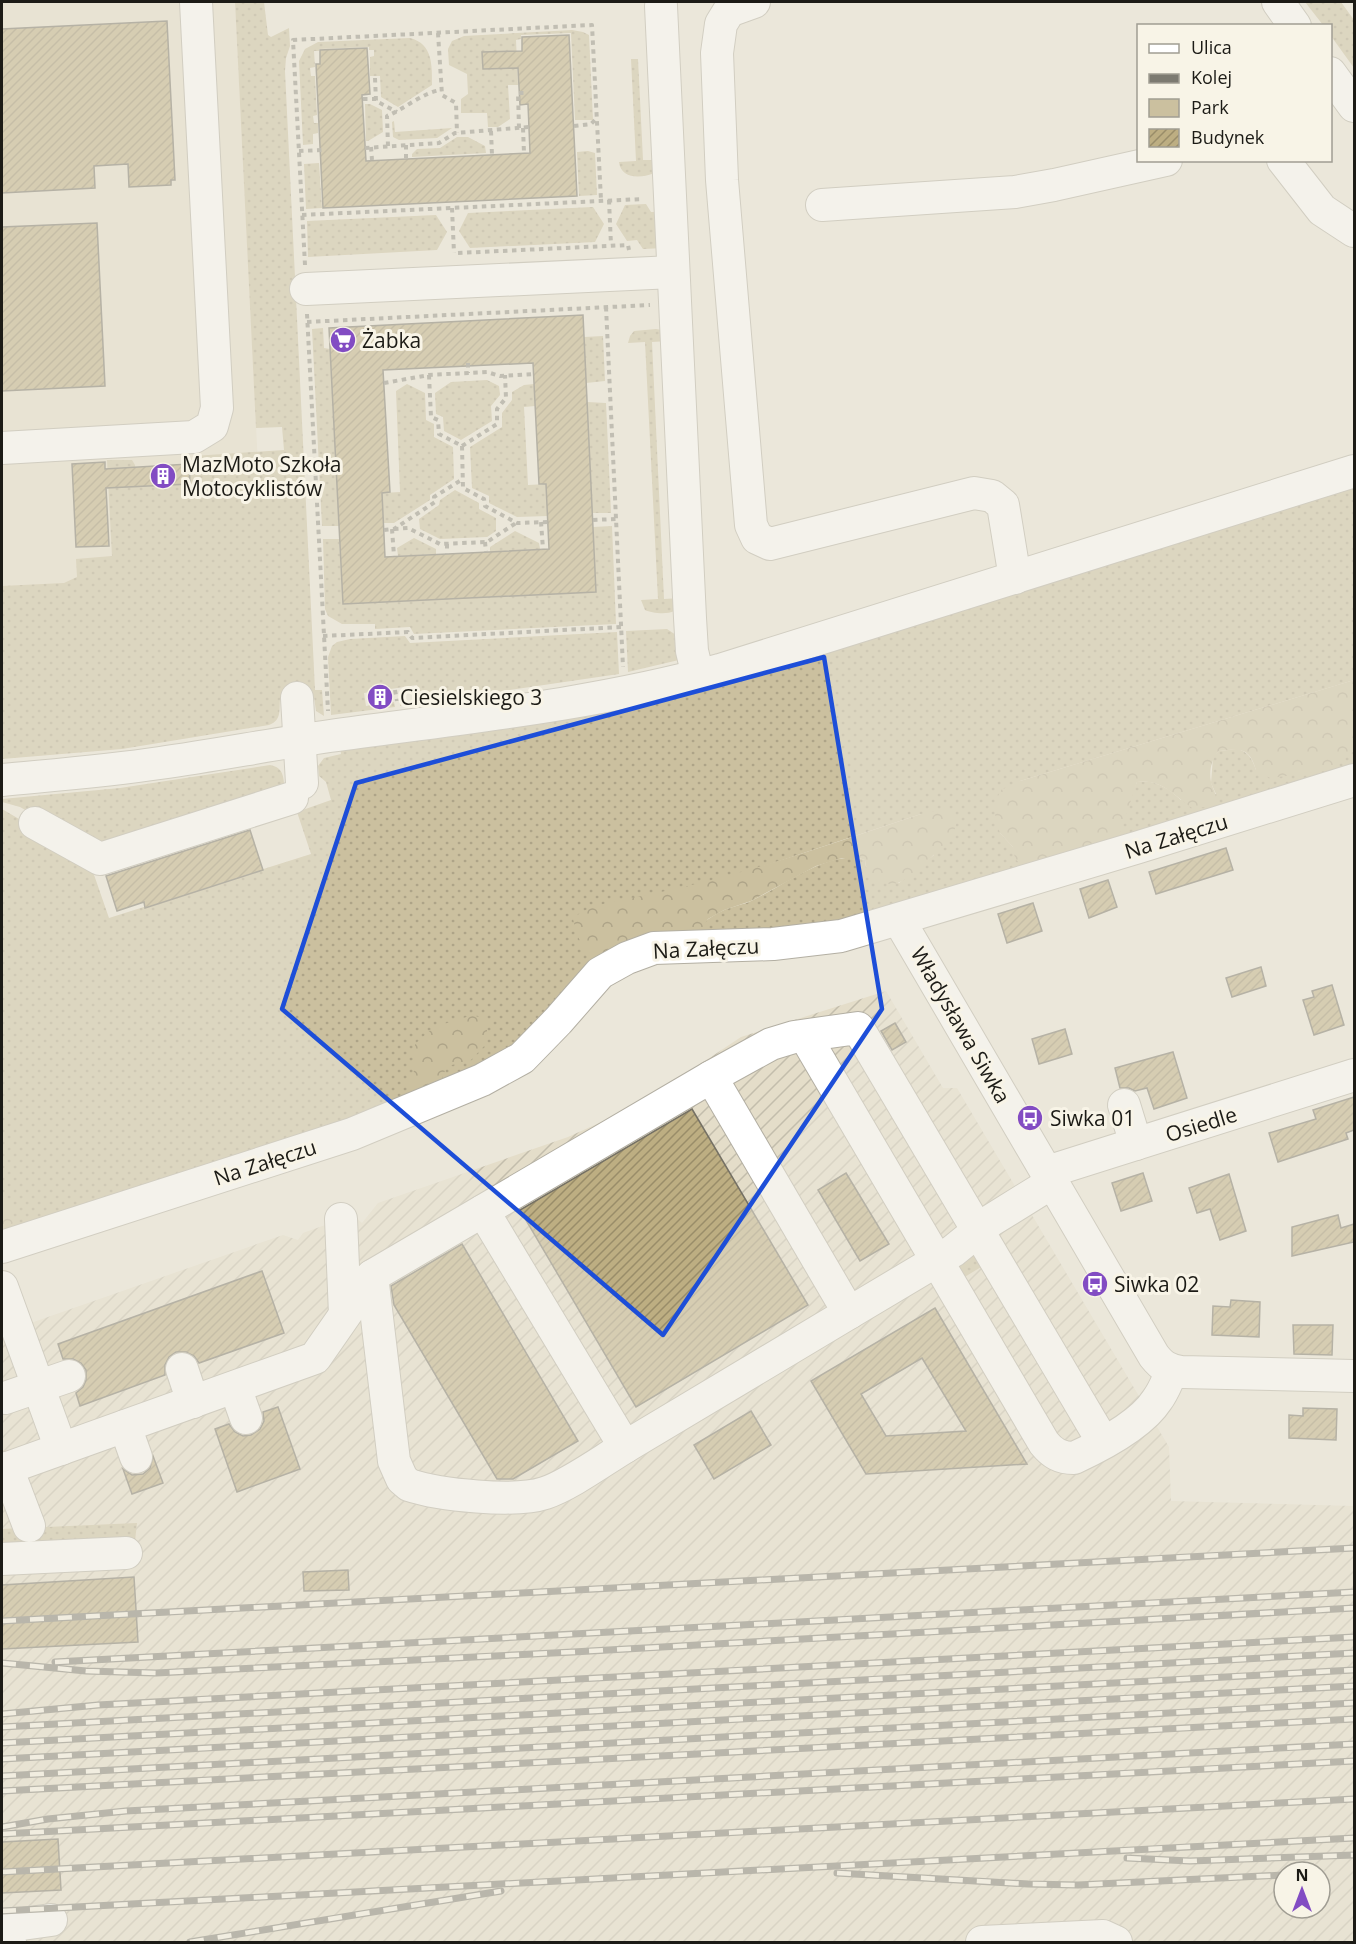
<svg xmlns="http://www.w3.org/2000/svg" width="1356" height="1944" font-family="'Open Sans',sans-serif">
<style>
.built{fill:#e4ddc9}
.industrial{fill:url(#industrial-furrows);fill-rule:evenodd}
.green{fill:url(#green-dots)}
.forest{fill:url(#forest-crowns)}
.building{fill:url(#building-hatch);stroke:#757165;stroke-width:1.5;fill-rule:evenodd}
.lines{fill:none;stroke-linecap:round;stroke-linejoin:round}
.minor-casing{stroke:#b3afa3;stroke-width:34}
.path{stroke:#8f8d83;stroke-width:4;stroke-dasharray:4.5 4.5;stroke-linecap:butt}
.minor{stroke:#fff;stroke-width:32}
.rail-casing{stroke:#7c7a71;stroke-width:7}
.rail{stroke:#f8f4e7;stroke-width:4.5;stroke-dasharray:14;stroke-linecap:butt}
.marked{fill:none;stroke:#1d4ed8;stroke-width:4.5;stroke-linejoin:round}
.labels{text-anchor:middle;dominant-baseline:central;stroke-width:6;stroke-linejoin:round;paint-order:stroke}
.poi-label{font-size:21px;fill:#1c1b16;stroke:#f8f4e7;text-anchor:start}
.street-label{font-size:21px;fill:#1c1b16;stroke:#f8f4e7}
</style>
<defs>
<pattern id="industrial-furrows" width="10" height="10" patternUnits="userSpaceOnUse" patternTransform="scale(1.5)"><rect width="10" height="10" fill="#e4ddc9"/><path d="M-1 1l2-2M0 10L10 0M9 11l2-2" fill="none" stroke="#c3bdac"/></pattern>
<pattern id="green-dots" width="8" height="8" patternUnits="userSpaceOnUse" patternTransform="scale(1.5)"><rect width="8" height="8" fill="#cbc09f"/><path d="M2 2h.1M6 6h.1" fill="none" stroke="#aea488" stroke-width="1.8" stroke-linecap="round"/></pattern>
<pattern id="forest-crowns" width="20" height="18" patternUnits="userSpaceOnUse" patternTransform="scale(1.5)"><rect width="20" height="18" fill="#cbc09f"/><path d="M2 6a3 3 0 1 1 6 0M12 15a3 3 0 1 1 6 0" fill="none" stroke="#aea488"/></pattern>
<pattern id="building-hatch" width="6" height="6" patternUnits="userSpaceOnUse" patternTransform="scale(1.5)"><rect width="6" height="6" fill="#bdae82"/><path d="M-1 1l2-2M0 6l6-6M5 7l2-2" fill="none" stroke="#998d69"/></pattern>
</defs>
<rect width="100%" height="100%" fill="#ebe7da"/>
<polygon class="built" points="2,2 235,2 259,486 2,742"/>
<path class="industrial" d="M 886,991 L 943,1088 L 957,1088 L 1169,1447 L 1171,1501 L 1354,1506 L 1354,1942 L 2,1942 L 2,1333 L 283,1235 L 298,1240 L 303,1233 L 353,1215 L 362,1223 L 378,1203 L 568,1137 L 639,1105 L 741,1037 ZM 1284,1872 L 1320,1872 L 1320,1908 L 1284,1908 Z"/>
<g class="green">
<path d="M 235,2 L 264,2 L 268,35 L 271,37 L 289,28 L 290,46 L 286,58 L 285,71 L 315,690 L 322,690 L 324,716 L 316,711 L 314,697 L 280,699 C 279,710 282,720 269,725 L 122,749 L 2,759 L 2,586 L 64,583 L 77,577 L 76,559 L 112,556 L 107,460 L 132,460 L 135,465 L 136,487 L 189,484 L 189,463 L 194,456 L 284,450 L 282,427 L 256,428 Z"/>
<polygon points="1305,2 1341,2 1354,20 1354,68 1331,36 1330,26 1323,25"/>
<polygon points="572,30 583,32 589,35 593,120 575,120 571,33 521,35 521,39 516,40 518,85 508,85 510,119 498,127 488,127 487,113 461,113 461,99 468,94 467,74 449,65 448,49 452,41 464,36"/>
<path d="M 410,38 C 433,44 432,65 432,85 L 398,107 L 381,97 L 380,76 L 370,76 L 370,57 L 374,56 L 374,50 L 369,50 L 369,47 L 319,49 L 319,51 L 314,51 L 315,67 L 310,68 L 311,76 L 315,76 L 317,115 L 313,116 L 314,123 L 318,123 L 318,133 L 313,134 L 313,144 L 303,145 L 299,61 L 305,49 L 318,42 Z"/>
<path d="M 631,59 L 638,59 L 643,160 L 659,160 L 655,173 C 642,178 621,180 619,162 L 636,161 Z"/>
<polygon points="365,104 370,104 382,110 383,132 368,141 366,141"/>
<polygon points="394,121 395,132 452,128 437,138 399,140 393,137 392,122"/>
<polygon points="457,137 468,137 485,146 486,153 412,157 412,154 417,149 440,148"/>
<polygon points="588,151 595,153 597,195 579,196 577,152"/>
<polygon points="319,163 322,208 306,209 304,164"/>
<polygon points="646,204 651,212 662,212 664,248 643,249 637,240 627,241 616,224 625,205"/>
<polygon points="593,207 604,224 595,242 470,248 459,231 468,213"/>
<polygon points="436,215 447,232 437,250 308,257 307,221"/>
<polygon points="323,328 324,348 330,349 339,526 322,526 312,329"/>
<path d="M 656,329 L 662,330 L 668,341 L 652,342 L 664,599 L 681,598 C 679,602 677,609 674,611 C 667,615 651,613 645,610 L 641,600 L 658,599 L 645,342 L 628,343 L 630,336 L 634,331 Z"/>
<polygon points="603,336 605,381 586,383 584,337"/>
<polygon points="487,380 499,386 500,395 491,406 492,421 461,440 444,431 443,417 436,414 435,393 451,382"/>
<polygon points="407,384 425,393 426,420 434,424 434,437 453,447 454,479 430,495 430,500 394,523 383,523 382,493 400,492 396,391"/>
<polygon points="534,384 535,406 524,407 528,485 546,484 548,516 517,517 489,503 489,496 472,488 470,447 502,427 502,413 512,400 512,392 524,385"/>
<polygon points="587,402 606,403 611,513 592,513"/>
<path d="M 1354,486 L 1354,680 L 1020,781 L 1000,833 L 1013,847 L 1023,866 L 840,924 L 684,937 C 696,928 708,918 722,911 C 732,906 744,905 753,900 C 783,886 831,848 865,860 L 866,867 L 899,883 L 934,855 L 921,814 L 740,874 L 679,889 L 594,959 L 550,1019 L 454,1087 L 5,1231 L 8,1200 L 2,1196 L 2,809 L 77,853 L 92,869 L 109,918 L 311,854 L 297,812 L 331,800 L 326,782 L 319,776 L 318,766 L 324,758 L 341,754 L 340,746 L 585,711 Z"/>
<polygon points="455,490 479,503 479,509 496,518 496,531 487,537 440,539 420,529 419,519 439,505 440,500"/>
<polygon points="612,526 616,624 414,634 410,627 375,629 375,624 342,624 328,616 325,609 323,539 339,539 343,604 596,592 593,527"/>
<polygon points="515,531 539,543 540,549 490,552 490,547"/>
<polygon points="414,538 436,549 436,554 398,556 397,548"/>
<polygon points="667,629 679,637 683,659 628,672 626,631"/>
<polygon points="617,632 619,674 400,706 400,702 420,699 417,685 364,693 366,706 394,702 395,707 331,715 328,657 332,646 337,642 350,639 405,636 410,643"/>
<path d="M 1237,749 C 1249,752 1252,759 1256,770 L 1354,751 L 1354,768 L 1112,842 L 1137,782 C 1155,779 1168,788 1181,800 L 1216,794 L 1211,783 L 1213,757 L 1219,751 Z"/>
<path d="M 270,765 C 281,767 283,773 284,783 L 288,784 L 111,847 L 36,816 L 20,807 L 2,802 L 2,799 L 120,788 Z"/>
<polygon points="969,1256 975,1256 986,1264 958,1281 957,1267"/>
<polygon points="137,1523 135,1541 2,1548 2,1529"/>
</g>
<g class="forest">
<path d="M 1354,680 L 1354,751 L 1325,771 L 1270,778 L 1256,770 C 1249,747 1241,749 1219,751 C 1211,759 1209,771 1211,782 C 1213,790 1217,793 1215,801 L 1207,807 L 1192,808 C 1174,795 1160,778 1137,782 L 1121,831 L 1112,842 L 1023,866 L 1015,859 L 1013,847 L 1000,833 L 995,818 L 996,800 L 1001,790 L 1020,781 Z"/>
<path d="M 942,810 L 955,813 C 957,820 957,824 954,831 C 949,842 911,878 900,882 C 889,887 878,881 868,877 L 865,860 L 859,858 L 842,858 L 816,866 L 751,901 L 724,910 L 708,919 L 703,927 L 684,937 L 594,959 C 580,945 578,938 573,919 C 588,903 625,900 646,895 C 740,877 830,844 921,814 Z"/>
<polygon points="473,1015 487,1020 487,1043 470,1061 447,1066 439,1085 414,1096 408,1093 408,1083 415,1069 415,1044 434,1027"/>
<path d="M 2,1196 L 8,1199 C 14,1214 19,1225 2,1233 Z"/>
</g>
<g class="building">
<polygon points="167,21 175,180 171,180 171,185 129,187 128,164 94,166 95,188 2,193 2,29"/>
<polygon points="569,35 577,196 323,208 316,64 320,64 320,50 367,48 370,94 362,95 366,161 530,153 528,104 520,105 518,68 483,69 482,52 522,51 522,37"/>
<polygon points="97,223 105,386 2,391 2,227"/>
<path d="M 583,315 L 596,592 L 343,604 L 329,328 ZM 533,363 L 539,484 L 546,484 L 549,549 L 385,557 L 382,493 L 390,492 L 383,370 Z"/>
<polygon points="105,462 105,469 189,464 190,484 106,488 109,546 76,547 72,464"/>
<polygon points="250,830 263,870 145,908 144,902 117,911 106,876"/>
<polygon points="1226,848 1233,870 1156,894 1149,872"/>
<polygon points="1108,880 1117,907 1089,918 1080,889"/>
<polygon points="1033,903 1042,931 1007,943 998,914"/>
<polygon points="1261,967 1266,986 1232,997 1226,978"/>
<polygon points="1332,985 1344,1025 1314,1035 1303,1000 1314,997 1312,991"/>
<polygon points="895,1023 906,1042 892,1050 881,1031"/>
<polygon points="1065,1029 1072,1054 1039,1064 1032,1039"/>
<polygon points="1173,1052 1187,1098 1154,1109 1147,1088 1135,1091 1129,1088 1120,1088 1115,1068"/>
<polygon points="1354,1097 1354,1130 1346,1133 1348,1139 1278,1162 1269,1133 1316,1119 1313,1110"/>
<polygon points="692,1109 808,1305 636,1407 520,1210"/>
<polygon points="846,1173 889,1244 860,1261 818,1190"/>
<polygon points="1143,1173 1152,1201 1121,1211 1112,1183"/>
<polygon points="1229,1174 1246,1231 1220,1240 1210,1209 1197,1213 1189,1188"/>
<polygon points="1338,1215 1341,1228 1354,1224 1354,1242 1292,1256 1292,1227"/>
<polygon points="462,1244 578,1441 513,1479 497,1479 394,1305 391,1286"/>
<polygon points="262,1271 284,1333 199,1363 194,1356 186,1352 176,1352 169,1357 165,1365 165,1375 80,1406 76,1393 83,1387 86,1380 86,1370 81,1363 73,1359 63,1359 58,1344"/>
<polygon points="1231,1300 1260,1302 1259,1337 1212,1335 1213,1306 1230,1307"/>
<path d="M 935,1308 L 1027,1464 L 866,1474 L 811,1381 ZM 922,1358 L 966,1431 L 886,1436 L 861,1394 Z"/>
<polygon points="1293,1325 1333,1325 1332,1355 1294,1354"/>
<polygon points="278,1407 300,1469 237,1492 215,1429 229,1424 235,1432 243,1436 251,1435 260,1429 264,1421 263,1412"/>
<polygon points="1303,1408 1337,1409 1336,1440 1289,1438 1289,1415 1303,1416"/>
<polygon points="751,1411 771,1445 714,1479 694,1445"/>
<polygon points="153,1456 163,1483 132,1494 123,1469 132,1475 143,1474 150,1468"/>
<polygon points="348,1570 349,1590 304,1591 303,1572"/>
<polygon points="134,1577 138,1642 2,1649 2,1585"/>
<polygon points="58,1839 61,1890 2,1893 2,1842"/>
</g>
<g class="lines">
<g class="minor-casing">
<g id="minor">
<polyline points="754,2 729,11 721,24 717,53 722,180 751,525 757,538 770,544 974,493 992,496 1003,505 1015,578"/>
<polyline points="1278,2 1295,26"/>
<polyline points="661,6 690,618 692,651 698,676"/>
<polyline points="1330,73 1354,106"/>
<polyline points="1283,160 1322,210 1354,231"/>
<polyline points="822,205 1015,192 1054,185 1166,160"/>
<polyline points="306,289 673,272"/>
<polyline points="2,448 194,437 212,426 217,408 196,2"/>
<polyline points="297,698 302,783"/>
<path d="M 2,780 C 54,775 107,771 160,763 C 217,755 273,744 330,736 C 461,718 593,705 720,670 L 1354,471"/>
<polyline points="35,823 100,859 292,798"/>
<path d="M 899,920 L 1154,1356 C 1162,1366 1168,1370 1181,1372 L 1354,1376"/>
<path d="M 805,1036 L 1044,1443 C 1052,1453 1060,1458 1074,1458 C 1100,1446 1141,1425 1157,1400 C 1164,1391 1167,1381 1172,1371"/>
<polyline points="1124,1105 1136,1144"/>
<polyline points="1047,1172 1354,1075"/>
<polyline points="483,1211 625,1447 849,1313 711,1077"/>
<polyline points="341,1219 345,1314"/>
<polyline points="2,1247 352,1134 482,1080 522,1058 558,1021 600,973 627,958 654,948 773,944 841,936 1139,847 1354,780"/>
<path d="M 372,1276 L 394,1461 L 402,1479 L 409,1485 C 439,1495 515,1503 545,1493 C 569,1485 602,1461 625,1447"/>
<polyline points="2,1287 61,1449"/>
<polyline points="849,1313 953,1251 990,1221 1053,1182"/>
<polyline points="182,1369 193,1402"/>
<polyline points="235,1387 246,1418"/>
<polyline points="5,1398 69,1376"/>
<polyline points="125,1426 136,1457"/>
<polyline points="7,1468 29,1526"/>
<polyline points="2,1470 315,1358 372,1276 711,1077 771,1044 794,1037 858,1028 1103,1442"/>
<polyline points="2,1559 126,1553"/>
<polyline points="10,1942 8,1926 51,1920"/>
<polyline points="982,1942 1103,1936 1116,1942"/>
</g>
</g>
<g class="path">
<polyline points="438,33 442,95 456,103 457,133"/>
<polyline points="375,78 376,101 397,112"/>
<polyline points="363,99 376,99"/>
<polyline points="574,126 591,124 597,118"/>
<polyline points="519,128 518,93 525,93"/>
<polyline points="523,128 524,153"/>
<polyline points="491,131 492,155"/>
<polyline points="406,145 406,159"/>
<path d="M 388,146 L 387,116 C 404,109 424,92 441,90"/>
<polyline points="371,147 372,160"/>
<polyline points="365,148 439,143 455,133 529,127"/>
<polyline points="299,151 323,150"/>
<polyline points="609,200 611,245"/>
<polyline points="452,208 454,253"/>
<polyline points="302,215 643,199"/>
<polyline points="458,253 628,245 629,250"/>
<polyline points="305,265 293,40 592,25 601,200"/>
<polyline points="606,307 623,667"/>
<polyline points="307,314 328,711"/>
<polyline points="307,322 650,305"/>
<polyline points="468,363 468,373"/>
<polyline points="429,375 431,417 438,420 439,434 462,446"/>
<polyline points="384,383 429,375 487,372 500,376 534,374"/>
<polyline points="462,446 463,488 484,499 485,506 517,523 548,522"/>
<polyline points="462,446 497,424 497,409 506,398 505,375"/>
<polyline points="593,520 616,519"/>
<polyline points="541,522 543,549"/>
<polyline points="392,529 394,556"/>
<polyline points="394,529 408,528 440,544 487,542 516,523"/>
<polyline points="384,530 394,529 435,502 434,497 463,479"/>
<polyline points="485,542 486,552"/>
<polyline points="447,544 447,554"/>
<polyline points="323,636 408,632 412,638 621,627"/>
<polyline points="395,690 397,701"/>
</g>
<use href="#minor" class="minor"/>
<g class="rail-casing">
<g id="rail">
<polyline points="2,1621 1354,1548"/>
<polyline points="55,1662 1354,1592"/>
<polyline points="2,1663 86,1671 156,1673 573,1652 1354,1608"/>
<polyline points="2,1714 98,1705 1354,1637"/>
<polyline points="2,1727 1354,1653"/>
<polyline points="2,1743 1354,1670"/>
<polyline points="2,1759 1354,1686"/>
<polyline points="2,1776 1354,1703"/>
<polyline points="2,1791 1354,1719"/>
<polyline points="2,1827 48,1819 126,1811 1354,1744"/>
<polyline points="2,1834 1354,1761"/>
<polyline points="1127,1858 1190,1861 1354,1855"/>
<polyline points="2,1872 1354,1799"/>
<polyline points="837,1873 1028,1884 1078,1885 1284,1875"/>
<polyline points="2,1911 1354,1838"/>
<polyline points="190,1942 501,1891"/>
</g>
</g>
<use href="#rail" class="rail"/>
</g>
<path d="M0 0H1356V1944H0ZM 824,657 L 882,1009 L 663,1335 L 282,1009 L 356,783 Z" fill="#ebe7da" fill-opacity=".55" fill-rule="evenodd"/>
<path class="marked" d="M 824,657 L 882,1009 L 663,1335 L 282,1009 L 356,783 Z"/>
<defs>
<g id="supermarket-disc" transform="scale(1.35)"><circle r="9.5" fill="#824cc3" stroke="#f8f4e7"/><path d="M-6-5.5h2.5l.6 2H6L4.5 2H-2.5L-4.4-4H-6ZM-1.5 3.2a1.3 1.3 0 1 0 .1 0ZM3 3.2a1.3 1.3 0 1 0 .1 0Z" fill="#fff"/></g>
<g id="building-disc" transform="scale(1.35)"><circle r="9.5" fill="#824cc3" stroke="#f8f4e7"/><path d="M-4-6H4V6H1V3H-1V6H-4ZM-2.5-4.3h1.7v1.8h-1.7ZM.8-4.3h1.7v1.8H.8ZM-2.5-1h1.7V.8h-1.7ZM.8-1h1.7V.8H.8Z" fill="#fff"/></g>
<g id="bus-disc" transform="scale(1.35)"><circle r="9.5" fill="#824cc3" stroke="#f8f4e7"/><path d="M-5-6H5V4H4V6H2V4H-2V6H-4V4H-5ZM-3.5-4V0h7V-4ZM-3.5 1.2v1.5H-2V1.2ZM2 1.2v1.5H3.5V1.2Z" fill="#fff"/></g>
</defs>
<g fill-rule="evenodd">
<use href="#supermarket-disc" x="343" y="340"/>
<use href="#building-disc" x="163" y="476"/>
<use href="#building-disc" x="380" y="697"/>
<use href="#bus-disc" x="1030" y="1118"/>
<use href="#bus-disc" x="1095" y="1284"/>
</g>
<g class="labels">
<g class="poi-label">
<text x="362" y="340">Żabka</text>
<text x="182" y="464">MazMoto Szkoła<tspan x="182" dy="24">Motocyklistów</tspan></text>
<text x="400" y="697">Ciesielskiego 3</text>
<text x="1050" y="1118">Siwka 01</text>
<text x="1114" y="1284">Siwka 02</text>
</g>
<g class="street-label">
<text transform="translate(1176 836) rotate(-17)">Na Załęczu</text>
<text transform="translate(706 948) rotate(-3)">Na Załęczu</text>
<text transform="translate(961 1025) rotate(60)">Władysława Siwka</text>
<text transform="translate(1201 1124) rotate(-17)">Osiedle</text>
<text transform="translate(265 1162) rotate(-18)">Na Załęczu</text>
</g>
</g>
<rect width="1356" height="1944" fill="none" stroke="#1c1b16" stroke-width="6"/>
<rect x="1137" y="24" width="195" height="138" fill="#f8f4e7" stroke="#a09d93" stroke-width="1.5"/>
<rect x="1149" y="44" width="30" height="9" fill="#ffffff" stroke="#a09d93" stroke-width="1.5"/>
<text x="1191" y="54" font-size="18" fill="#1c1b16">Ulica</text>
<rect x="1149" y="74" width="30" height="9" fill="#7c7a71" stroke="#a09d93" stroke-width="1.5"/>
<text x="1191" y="84" font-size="18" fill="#1c1b16">Kolej</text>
<rect x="1149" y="99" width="30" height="18" fill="#cbc09f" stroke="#a09d93" stroke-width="1.5"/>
<text x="1191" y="114" font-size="18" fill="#1c1b16">Park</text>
<rect x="1149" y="129" width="30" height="18" fill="url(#building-hatch)" stroke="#a09d93" stroke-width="1.5"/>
<text x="1191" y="144" font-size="18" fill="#1c1b16">Budynek</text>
<g transform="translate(1302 1890)"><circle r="28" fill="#f8f4e7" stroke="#a09d93" stroke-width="1.5"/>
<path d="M0-4.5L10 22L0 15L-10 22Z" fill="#824cc3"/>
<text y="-9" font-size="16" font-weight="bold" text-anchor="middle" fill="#1c1b16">N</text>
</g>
</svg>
